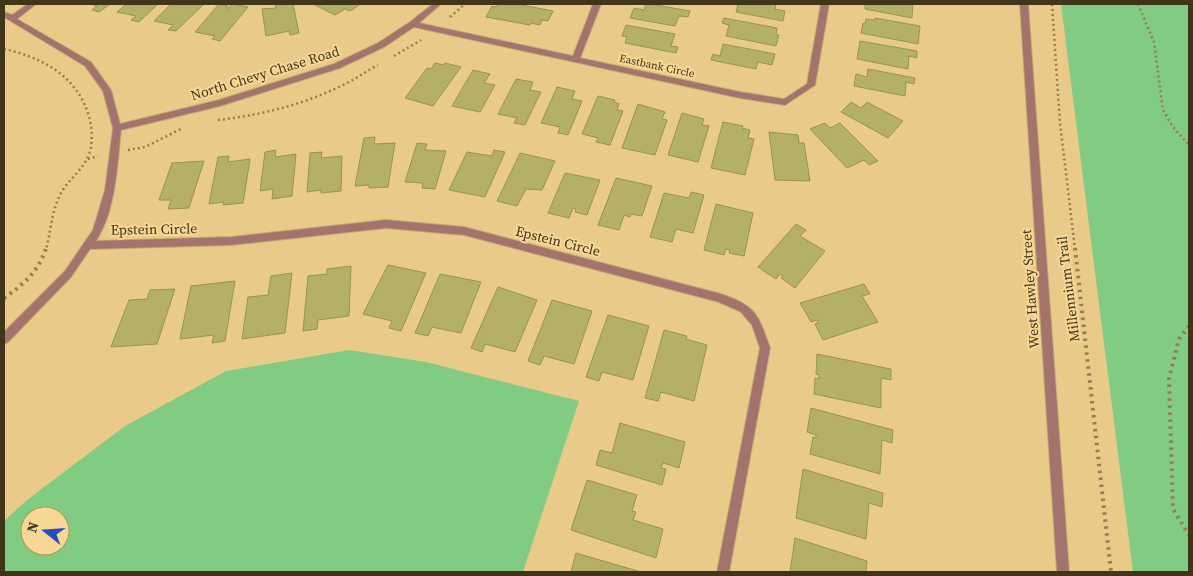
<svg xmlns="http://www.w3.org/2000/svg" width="1193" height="576" font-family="'Source Serif 4',serif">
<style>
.green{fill:#81cb83;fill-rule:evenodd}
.building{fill:#b4af69;stroke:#98934e}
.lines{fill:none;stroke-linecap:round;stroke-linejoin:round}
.minor-casing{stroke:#c5a970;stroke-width:2}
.tertiary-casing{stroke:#c5a970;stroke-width:2}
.path-far1{stroke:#947e50;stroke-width:2.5;stroke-dasharray:2 3;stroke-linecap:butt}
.path{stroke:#947e50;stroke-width:4;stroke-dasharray:2.5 4.5;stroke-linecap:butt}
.minor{fill:#a5736e;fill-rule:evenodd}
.tertiary{fill:#a5736e;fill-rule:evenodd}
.labels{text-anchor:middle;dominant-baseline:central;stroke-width:4;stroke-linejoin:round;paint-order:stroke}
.far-street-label{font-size:11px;fill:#403419;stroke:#f7d795}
.street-label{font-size:14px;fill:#403419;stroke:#f7d795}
</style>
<rect width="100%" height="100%" fill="#eaca89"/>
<g class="green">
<polygon points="1061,4 1189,4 1189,572 1133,572"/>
<path d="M 349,350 L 426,362 L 579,401 L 523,572 L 4,572 L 4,521 L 27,500 L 125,426 L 226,371 ZM 30,516 L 60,516 L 60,546 L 30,546 Z"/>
</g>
<g class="building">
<polygon points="90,4 110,4 99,12 92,10 97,6"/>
<polygon points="126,4 158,4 139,22 131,20 136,16 117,12"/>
<polygon points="171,4 204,4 176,31 168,30 173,25 154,21"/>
<polygon points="219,4 228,6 226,8 229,8 232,4 248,7 220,41 212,39 215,36 195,32"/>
<polygon points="280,4 293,4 299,33 290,35 289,31 266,36 262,9 276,8 275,5"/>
<polygon points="313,4 361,4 350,11 345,9 335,15"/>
<polygon points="498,4 517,4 553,11 548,21 542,20 540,25 531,23 530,25 486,17 492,6 496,7"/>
<polygon points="646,4 650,4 690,11 688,17 679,16 675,26 630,18 634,8 644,10"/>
<polygon points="738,4 776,4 775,9 785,11 783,21 736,12"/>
<polygon points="865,4 913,4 912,18 865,9"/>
<polygon points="724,18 777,28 776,35 779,35 776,46 726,36 729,25 722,23"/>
<polygon points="875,18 920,26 918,44 861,33 863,23 865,24 866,19 875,20"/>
<polygon points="626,25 675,34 671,46 678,47 676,53 625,43 627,37 622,36"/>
<polygon points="860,41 917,51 917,58 909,56 908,69 857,59"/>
<polygon points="723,44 775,54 772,65 758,62 756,69 711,60 713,54 720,56"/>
<polygon points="435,63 444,65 445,63 461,67 433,106 405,98 427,68 431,69"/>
<polygon points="868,69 915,78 914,84 906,82 905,96 854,86 856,74 867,77"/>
<polygon points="473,70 490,74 484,83 495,85 480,112 452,106"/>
<polygon points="516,79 533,82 530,90 541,92 525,125 514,123 517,118 498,114"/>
<polygon points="557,87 575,91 572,99 582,101 568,135 558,133 560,127 541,123"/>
<polygon points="598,96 615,100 614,102 619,104 617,110 623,111 610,145 596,142 598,138 582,134"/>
<polygon points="851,102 861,108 867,102 903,121 888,138 841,112"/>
<polygon points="638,104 665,112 662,119 667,120 655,155 622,148"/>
<polygon points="682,113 704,119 702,125 709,126 698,162 668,155"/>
<polygon points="723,122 743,126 742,128 750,130 748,138 754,139 745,175 711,168"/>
<polygon points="825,123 830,128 840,123 878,161 869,165 864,160 847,168 810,129"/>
<polygon points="769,132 798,135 799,143 804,143 810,181 775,180"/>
<polygon points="375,137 374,144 395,143 388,187 369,188 369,185 355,186 364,138"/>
<polygon points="417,143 427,144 425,150 446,151 435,189 422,188 423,183 405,182"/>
<polygon points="276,150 275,157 296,154 292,196 272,199 273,189 260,191 265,152"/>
<polygon points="494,150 505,152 485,197 449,190 467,152 492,156"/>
<polygon points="322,152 321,158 342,156 341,191 321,193 321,190 307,192 310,153"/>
<polygon points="520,153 555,161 542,190 526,189 517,206 497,201"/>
<polygon points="229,156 228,162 250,159 243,203 223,205 224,202 209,204 218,157"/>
<polygon points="204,161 189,208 168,209 171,200 159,200 172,163"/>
<polygon points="565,173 600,180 587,215 575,212 576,209 573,208 569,218 548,213"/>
<polygon points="616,178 652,186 642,216 631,214 630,217 624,215 619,230 598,225"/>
<polygon points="691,192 704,195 693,233 676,229 672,242 650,237 664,193 689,198"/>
<polygon points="716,204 753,213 744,256 729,253 730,250 726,249 724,255 704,250"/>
<polygon points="796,224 806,230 800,236 825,251 795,288 781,278 783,276 780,274 776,279 758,267"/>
<polygon points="388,265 426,273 401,331 389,328 392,321 363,314"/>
<polygon points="351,266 349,316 318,320 317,329 303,331 308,276 327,274 327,269"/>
<polygon points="292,273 285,333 242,339 248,297 268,295 271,276"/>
<polygon points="440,274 481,282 461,333 432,327 428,336 415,333"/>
<polygon points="235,281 225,341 212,343 214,335 180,339 191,286"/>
<polygon points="864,284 870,294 862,296 878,322 823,340 815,324 818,323 817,320 811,322 800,303"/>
<polygon points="498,287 537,300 515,352 485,344 482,352 471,348"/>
<polygon points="175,289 157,344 111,347 129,300 147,299 150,290"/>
<polygon points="552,300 592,311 574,364 544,356 540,365 528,361"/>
<polygon points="608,315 649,326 633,380 602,372 599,381 586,377"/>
<polygon points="664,330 687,336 686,339 707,345 694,401 661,392 658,401 645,398"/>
<polygon points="817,354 891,369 891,380 881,378 881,408 814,394 815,378 819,379 819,375 816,374"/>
<polygon points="811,408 893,430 892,443 882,440 880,474 810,454 813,437 816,438 816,435 807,432"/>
<polygon points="620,423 685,442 679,468 663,463 661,468 666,469 662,485 596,465 600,450 612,453"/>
<polygon points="803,469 883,493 882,507 869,503 866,539 796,518"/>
<polygon points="587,480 637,495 632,511 636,512 633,520 663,529 656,558 571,530"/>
<polygon points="795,538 867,561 866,572 790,572"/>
<polygon points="576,553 641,572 571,572"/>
</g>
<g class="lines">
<g class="minor-casing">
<path id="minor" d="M 28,4 L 36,4 L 17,19 L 91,62 L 111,90 L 120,124 L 219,100 L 334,64 L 378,43 L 410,22 L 433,4 L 441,4 L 419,23 L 573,56 L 593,4 L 601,4 L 580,58 L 740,92 L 784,99 L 807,84 L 821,4 L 829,4 L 815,85 L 785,105 L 740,98 L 414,27 L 384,47 L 340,68 L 220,106 L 121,130 C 117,166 116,210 96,241 L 231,237 L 386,220 L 464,227 L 721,294 C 756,306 758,314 770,348 L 729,572 L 717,572 L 760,348 L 752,325 L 741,312 L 719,302 L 464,235 L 386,228 L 231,245 L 90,249 L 71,277 L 8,342 L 4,344 L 4,332 L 65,271 L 93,230 L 105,190 L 113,128 L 103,91 L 85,66 L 4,17 L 4,12 L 12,15 Z"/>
</g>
<g class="tertiary-casing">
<polygon id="tertiary" points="1020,4 1028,4 1069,572 1057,572"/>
</g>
<g class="path-far1">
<polyline points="1052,4 1060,123 1075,249"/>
<polyline points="1138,4 1154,42 1163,110 1173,127 1189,145"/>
<polyline points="450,17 465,4"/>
<path d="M 4,49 C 44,58 79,77 90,120 C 92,131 93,143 89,154 C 83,171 66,181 59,197 C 51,214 51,232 46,249"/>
<polyline points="394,56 421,40"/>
<path d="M 218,120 C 261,115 302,105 341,86 C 354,80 365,72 378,65"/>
<polyline points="128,150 145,147 183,128"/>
<polyline points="88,159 98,156"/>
</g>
<g class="path">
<polyline points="1075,248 1111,572"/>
<path d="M 4,298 C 23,285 39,271 46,248"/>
<polyline points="1189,326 1179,339 1169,379 1173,509 1189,535"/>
</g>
<use href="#minor" class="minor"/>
<use href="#tertiary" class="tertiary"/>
</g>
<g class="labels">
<g class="far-street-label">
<text transform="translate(657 66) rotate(12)">Eastbank Circle</text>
</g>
<g class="street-label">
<text transform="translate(265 73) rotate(-17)">North Chevy Chase Road</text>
<text transform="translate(154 229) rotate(-1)">Epstein Circle</text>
<text transform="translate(558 241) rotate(14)">Epstein Circle</text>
<text transform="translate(1030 289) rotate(-94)">West Hawley Street</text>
<text transform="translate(1068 289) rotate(-97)">Millennium Trail</text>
</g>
</g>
<rect width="1193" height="576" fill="none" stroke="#403419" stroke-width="10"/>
<g transform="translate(45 531) rotate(287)"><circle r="24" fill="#f7d795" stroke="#ae9663"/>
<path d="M0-4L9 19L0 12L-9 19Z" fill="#264ebc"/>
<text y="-8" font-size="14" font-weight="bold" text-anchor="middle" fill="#403419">N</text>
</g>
</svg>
